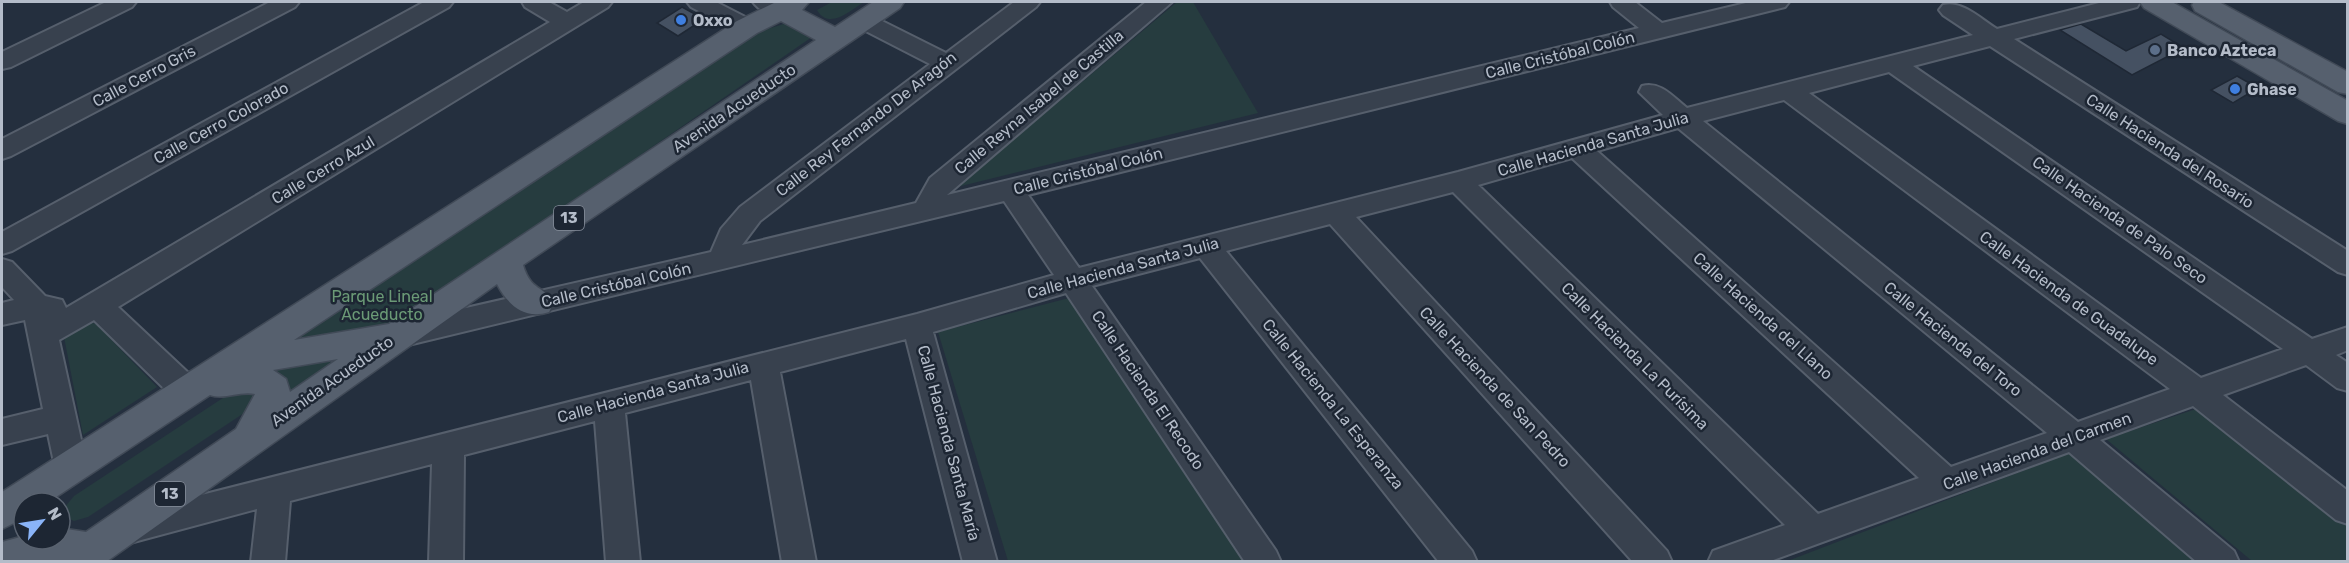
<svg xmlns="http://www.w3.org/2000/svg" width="2349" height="563" font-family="Rubik,sans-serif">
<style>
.green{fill:#263c3f}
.building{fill:#455162;stroke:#1f2835;stroke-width:1.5}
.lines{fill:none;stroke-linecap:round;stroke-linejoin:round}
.minor-casing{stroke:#565f6c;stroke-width:4}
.major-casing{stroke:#414a57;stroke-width:3}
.minor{fill:#38414e;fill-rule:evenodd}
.major{fill:#56606e;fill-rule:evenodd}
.shop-dot{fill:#3f7fe0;stroke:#1d2633;stroke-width:2}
.service-dot{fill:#5c6f8a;stroke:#1d2633;stroke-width:2}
.labels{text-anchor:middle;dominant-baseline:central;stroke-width:5;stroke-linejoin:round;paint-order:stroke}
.shield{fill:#1d2633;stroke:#878f9c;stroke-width:1.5}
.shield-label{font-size:15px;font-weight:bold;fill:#b4bcc9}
.poi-label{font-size:16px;font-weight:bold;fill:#b4bcc9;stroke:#1d2633;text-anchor:start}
.street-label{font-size:16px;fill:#b4bcc9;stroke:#1d2633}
.park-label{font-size:16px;fill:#6b9a76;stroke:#1d2633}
</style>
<rect width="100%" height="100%" fill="#242f3e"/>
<g class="green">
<path d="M 832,2 L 864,2 C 851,10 829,31 817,10 Z"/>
<polygon points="1177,2 1193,2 1258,113 957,187"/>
<polygon points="787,23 812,37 385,331 293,341 717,58 764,30"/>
<polygon points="1073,297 1252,561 1008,561 938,332"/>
<polygon points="89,322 96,324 157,387 83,435 64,337 67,333"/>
<polygon points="334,360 336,362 279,402 253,368"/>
<polygon points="232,392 256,394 247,411 88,517 74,521 65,517 65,507 74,496"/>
<polygon points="2202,407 2347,523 2347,561 2252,561 2106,439"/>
<polygon points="2082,448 2212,561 1785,562"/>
</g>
<g class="building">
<polygon points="682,7 704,19 678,36 657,23"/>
<polygon points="2081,24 2126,51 2161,34 2184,48 2132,75 2060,30"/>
<polygon points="2237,76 2258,88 2233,103 2211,90"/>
</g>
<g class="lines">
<g class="minor-casing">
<g id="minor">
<polygon points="106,2 136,2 132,7 11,67 2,69 2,52"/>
<polygon points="270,2 299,2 295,7 11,156 2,159 2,139"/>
<polygon points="424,2 453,2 449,7 12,251 2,254 2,232"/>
<polygon points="522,2 549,2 567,12 584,2 612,2 608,7 118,307 199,383 203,392 199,401 188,404 177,401 94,320 59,340 87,467 82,477 71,481 60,477 55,467 48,434 2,445 2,419 43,409 25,320 2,325 2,303 14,300 2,287 2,259 12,262 45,296 62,300 66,308 550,22 525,7"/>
<polygon points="687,2 716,2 755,22 759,27 755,32 747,34 739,32 691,7"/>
<path d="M 753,2 L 783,2 L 792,9 L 788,14 C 776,17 761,13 753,2 Z"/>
<path d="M 1014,2 L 1040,2 L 1036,7 L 760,221 L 742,245 L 916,203 L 930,178 L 1146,2 L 1172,2 L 947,195 L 1639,28 L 1613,7 L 1610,2 L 1635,2 L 1662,23 L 1750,2 L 1789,2 L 1785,7 L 1777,9 L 1028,195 L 1079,268 L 1458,172 L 1663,115 L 1639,92 L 1642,86 C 1661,81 1673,97 1687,108 L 1973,35 L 1943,15 L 1939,10 L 1943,5 C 1962,0 1981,19 1997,29 L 2103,2 L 2140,2 L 2137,7 L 2014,39 L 2348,251 L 2348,275 L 2338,272 L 1990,46 L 1913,66 L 2312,339 L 2348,327 L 2348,350 L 2336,355 L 2348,363 L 2348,391 L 2337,388 L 2306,365 L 2223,395 L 2348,491 L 2348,524 L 2336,520 L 2193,406 L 2100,440 L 2234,551 L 2239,562 L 2197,562 L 2069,452 L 1768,562 L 1708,562 L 1713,551 L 1785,525 L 1453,192 L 1356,217 L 1667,551 L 1672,562 L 1633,562 L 1330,224 L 1226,251 L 1472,551 L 1477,562 L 1439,562 L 1200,258 L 1092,286 L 1276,551 L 1281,562 L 1245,562 L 1066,293 L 933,332 L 997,562 L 963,562 L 906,339 L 780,372 L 816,562 L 782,562 L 751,380 L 625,413 L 640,562 L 606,562 L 595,421 L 464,455 L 463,562 L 429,562 L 432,464 L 290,501 L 285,562 L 251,562 L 257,509 L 130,543 L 118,538 L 113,528 L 118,518 L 130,513 L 917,314 L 1054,275 L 1004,201 L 400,347 L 390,343 L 385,335 L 390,327 L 400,323 L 711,252 L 721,229 L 740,207 L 930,64 L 856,26 L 852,21 L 856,16 L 864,14 L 872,16 L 946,53 ZM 1889,72 L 2283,349 L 2201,378 L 1809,93 ZM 1784,100 L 2170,389 L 2078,422 L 1703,121 ZM 1678,128 L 2047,433 L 1951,467 L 1597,151 ZM 1572,158 L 1919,478 L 1818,514 L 1478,185 Z"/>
</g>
</g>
<g class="major-casing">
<g id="major">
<path d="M 776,2 L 809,2 L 802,10 L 835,27 L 873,2 L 904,2 L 900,8 L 523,265 C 531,292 544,285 554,303 L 549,312 C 524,320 508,305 497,284 L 106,562 L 2,562 L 2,542 L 24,536 L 24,539 L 60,539 L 60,528 L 86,532 L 236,429 L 255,394 C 239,391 225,400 210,395 L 47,503 L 24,503 L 24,518 L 2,529 L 2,492 L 737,21 ZM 781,21 L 816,40 L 389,324 L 294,340 L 757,33 ZM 338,359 L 290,392 L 286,379 L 273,370 Z"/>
<polygon points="2140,2 2172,2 2348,101 2348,124 2338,121 2144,8"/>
<polygon points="2194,2 2219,2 2348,72 2348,94 2338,92 2195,11 2192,5"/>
</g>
</g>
<use href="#minor" class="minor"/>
<use href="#major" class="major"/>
</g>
<g class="shop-dot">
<circle cx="681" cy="20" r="6"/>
<circle cx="2235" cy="89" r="6"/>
</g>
<circle class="service-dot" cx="2155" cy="50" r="6"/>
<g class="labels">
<g class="shield">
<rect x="554" y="206" width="30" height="24" rx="4.5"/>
<rect x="155" y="482" width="30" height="24" rx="4.5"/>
</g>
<g class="shield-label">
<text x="569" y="218">13</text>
<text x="170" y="494">13</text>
</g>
<g class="poi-label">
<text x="693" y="20">Oxxo</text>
<text x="2167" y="50">Banco Azteca</text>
<text x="2247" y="89">Ghase</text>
</g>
<g class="street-label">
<text transform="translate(1560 55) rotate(-14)">Calle Cristóbal Colón</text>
<text transform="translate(144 76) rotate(-28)">Calle Cerro Gris</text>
<text transform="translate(1039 102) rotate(-40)">Calle Reyna Isabel de Castilla</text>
<text transform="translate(734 108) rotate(-34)">Avenida Acueducto</text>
<text transform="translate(221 123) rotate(-29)">Calle Cerro Colorado</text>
<text transform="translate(866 124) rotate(-38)">Calle Rey Fernando De Aragón</text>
<text transform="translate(1593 144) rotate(-16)">Calle Hacienda Santa Julia</text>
<text transform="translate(2170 151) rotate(33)">Calle Hacienda del Rosario</text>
<text transform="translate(323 170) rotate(-31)">Calle Cerro Azul</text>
<text transform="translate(1088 171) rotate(-14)">Calle Cristóbal Colón</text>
<text transform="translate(2120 220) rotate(35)">Calle Hacienda de Palo Seco</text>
<text transform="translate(1123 268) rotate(-15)">Calle Hacienda Santa Julia</text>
<text transform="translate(616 285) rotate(-13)">Calle Cristóbal Colón</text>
<text transform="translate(2069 298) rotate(36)">Calle Hacienda de Guadalupe</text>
<text transform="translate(1763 316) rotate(42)">Calle Hacienda del Llano</text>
<text transform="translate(1953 339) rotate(39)">Calle Hacienda del Toro</text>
<text transform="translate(1635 356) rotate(45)">Calle Hacienda La Purísima</text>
<text transform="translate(332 381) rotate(-35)">Avenida Acueducto</text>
<text transform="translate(1495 387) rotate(47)">Calle Hacienda de San Pedro</text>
<text transform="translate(1148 390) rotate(56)">Calle Hacienda El Recodo</text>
<text transform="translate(653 392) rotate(-15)">Calle Hacienda Santa Julia</text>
<text transform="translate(1333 404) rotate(51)">Calle Hacienda La Esperanza</text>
<text transform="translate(949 443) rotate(75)">Calle Hacienda Santa María</text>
<text transform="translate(2037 451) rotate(-20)">Calle Hacienda del Carmen</text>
</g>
<g class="park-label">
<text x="382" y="296">Parque Lineal<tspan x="382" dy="18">Acueducto</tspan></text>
</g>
</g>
<rect width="2349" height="563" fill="none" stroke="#b4bcc9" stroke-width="6"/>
<g transform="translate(42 521) rotate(60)"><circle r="28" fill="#1d2633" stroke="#59626f" stroke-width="1.5"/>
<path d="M0-4.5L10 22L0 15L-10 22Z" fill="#8ab4f8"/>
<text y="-9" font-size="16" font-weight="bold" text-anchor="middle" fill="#b4bcc9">N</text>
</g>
</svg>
